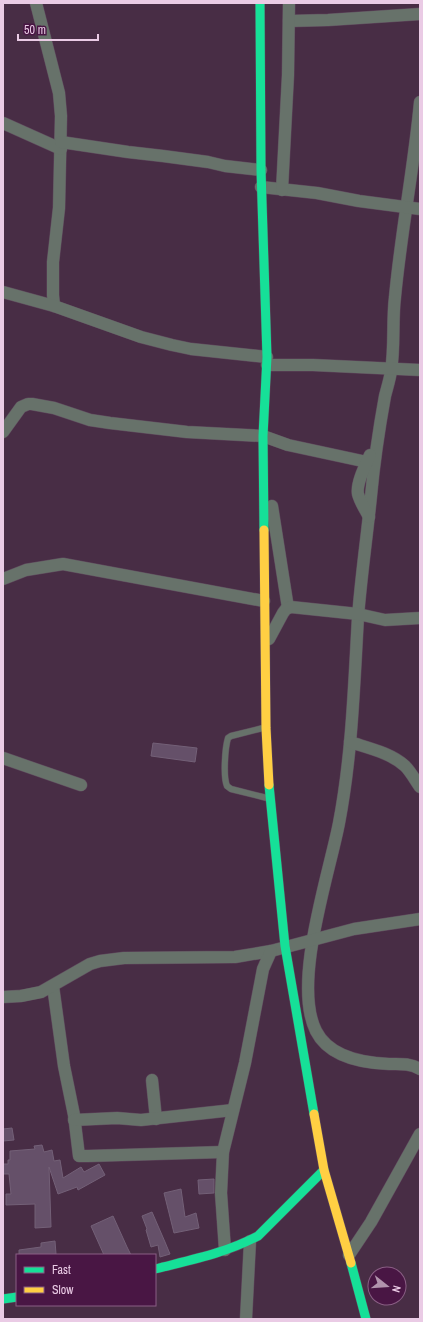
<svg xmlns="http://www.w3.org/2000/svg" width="423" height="1322" font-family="'Archivo Narrow',sans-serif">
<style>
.building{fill:#655069;stroke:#736077}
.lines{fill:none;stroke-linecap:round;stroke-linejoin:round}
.lane-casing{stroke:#5f495d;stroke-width:7}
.street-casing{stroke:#5f495d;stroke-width:13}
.fast-casing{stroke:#5f495d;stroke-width:10}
.slow-casing{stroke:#5f495d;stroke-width:10}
.lane{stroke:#67726a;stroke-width:6}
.street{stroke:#67726a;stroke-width:12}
.fast{stroke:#16e098;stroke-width:9}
.slow{stroke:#ffcf43;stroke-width:9}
</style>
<rect width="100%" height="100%" fill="#482d45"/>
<g class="building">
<polygon points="153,743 197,748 195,762 151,756"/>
<polygon points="12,1128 14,1140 3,1141 3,1129"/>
<polygon points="42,1145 44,1152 52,1150 54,1161 60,1160 63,1178 81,1167 84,1172 99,1164 105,1175 78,1190 77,1187 58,1194 49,1167 51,1227 35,1228 35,1204 6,1205 6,1194 11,1194 9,1174 3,1174 3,1164 8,1164 8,1160 10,1160 10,1151 35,1149 34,1146"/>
<polygon points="214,1179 214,1193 199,1194 198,1180"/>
<polygon points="181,1189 185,1217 196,1213 199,1228 174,1233 164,1193"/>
<polygon points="152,1212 165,1242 170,1254 160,1257 158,1245 151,1247 146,1230 147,1229 142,1216"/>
<polygon points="113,1216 127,1247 131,1255 104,1255 91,1226"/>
<polygon points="55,1241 56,1254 47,1255 19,1255 19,1250 41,1247 41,1243"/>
</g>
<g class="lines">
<g class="lane-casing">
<path id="lane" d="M 263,728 L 231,736 L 228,738 C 225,748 223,777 227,786 L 231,789 L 267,798"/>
</g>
<g class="street-casing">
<g id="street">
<polyline points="36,3 59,93 61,116 59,208 53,262 53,295 54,306"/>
<polyline points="289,21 328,20 420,14"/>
<path d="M 420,102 C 414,167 401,232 395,297 C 392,321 395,346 391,371 C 390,379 387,388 385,396 C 379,429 374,463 371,496 C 367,536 361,577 358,617 C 354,686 352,755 339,823 C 329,875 292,983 316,1031 C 329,1057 363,1063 389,1064 C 400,1064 410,1063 420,1069"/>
<polyline points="3,123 61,149"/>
<polyline points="61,142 128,152 163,156 208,162 225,166 261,170"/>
<polyline points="261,187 317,193 359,201 420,209"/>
<polyline points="282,190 288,75 289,3"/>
<polyline points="3,292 54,306 141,337 172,345 191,349 267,357"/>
<polyline points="267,365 313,365 420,370"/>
<polyline points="3,432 21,407 28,404 32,404 54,408 90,420 110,423 187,432 263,436 288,445 367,462"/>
<polyline points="272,506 288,608"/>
<path d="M 369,517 C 365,509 360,502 358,494 C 356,483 366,464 370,455"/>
<polyline points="3,579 26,570 63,564 264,601"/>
<polyline points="269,639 283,613 286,609 291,607 358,614 385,620 420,618"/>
<path d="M 350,742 C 368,748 391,753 405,766 C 411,772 415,780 420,787"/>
<polyline points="3,758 81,785"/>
<polyline points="53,986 64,1066 74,1115 79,1156 88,1156 223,1152"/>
<polyline points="3,997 21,996 41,992 90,964 100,961 124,958 235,957 271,951 354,929 420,919"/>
<polyline points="152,1080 156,1119"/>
<polyline points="74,1120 117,1118 141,1120 233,1110"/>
<polyline points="225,1250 221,1193 223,1152 245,1063 263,969 271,951"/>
<polyline points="349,1255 371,1222 420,1134"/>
<polyline points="246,1319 250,1241"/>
</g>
</g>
<g class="fast-casing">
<g id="fast">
<polyline points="260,3 261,170 267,357 263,436 264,530"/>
<polyline points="269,785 285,946 314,1114"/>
<polyline points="351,1263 366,1319"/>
<path d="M 155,1269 C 190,1260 226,1253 258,1236 L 324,1170"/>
<polyline points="3,1299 17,1297"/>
</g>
</g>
<g class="slow-casing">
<g id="slow">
<polyline points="264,530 266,728 269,785"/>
<polyline points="314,1114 324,1170 351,1263"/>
</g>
</g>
<use href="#lane" class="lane"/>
<use href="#street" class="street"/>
<use href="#fast" class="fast"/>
<use href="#slow" class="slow"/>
</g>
<rect width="423" height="1322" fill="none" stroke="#eacbe5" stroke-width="8"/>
<rect x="16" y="1254" width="140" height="52" fill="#491644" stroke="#895e84"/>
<rect x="24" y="1267" width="20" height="6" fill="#16e098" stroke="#895e84"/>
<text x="52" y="1274" font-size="12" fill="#eacbe5">Fast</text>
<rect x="24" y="1287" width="20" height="6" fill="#ffcf43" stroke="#895e84"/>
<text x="52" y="1294" font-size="12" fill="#eacbe5">Slow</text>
<g transform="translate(387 1286) rotate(107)"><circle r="19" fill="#491644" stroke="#895e84"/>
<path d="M0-3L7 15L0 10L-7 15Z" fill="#b194ad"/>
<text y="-6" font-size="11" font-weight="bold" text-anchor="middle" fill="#eacbe5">N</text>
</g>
<path d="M18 34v6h80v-6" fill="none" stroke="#eacbe5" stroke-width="2"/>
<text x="24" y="34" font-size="12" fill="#eacbe5" stroke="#491644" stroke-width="3" paint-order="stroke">50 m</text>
</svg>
